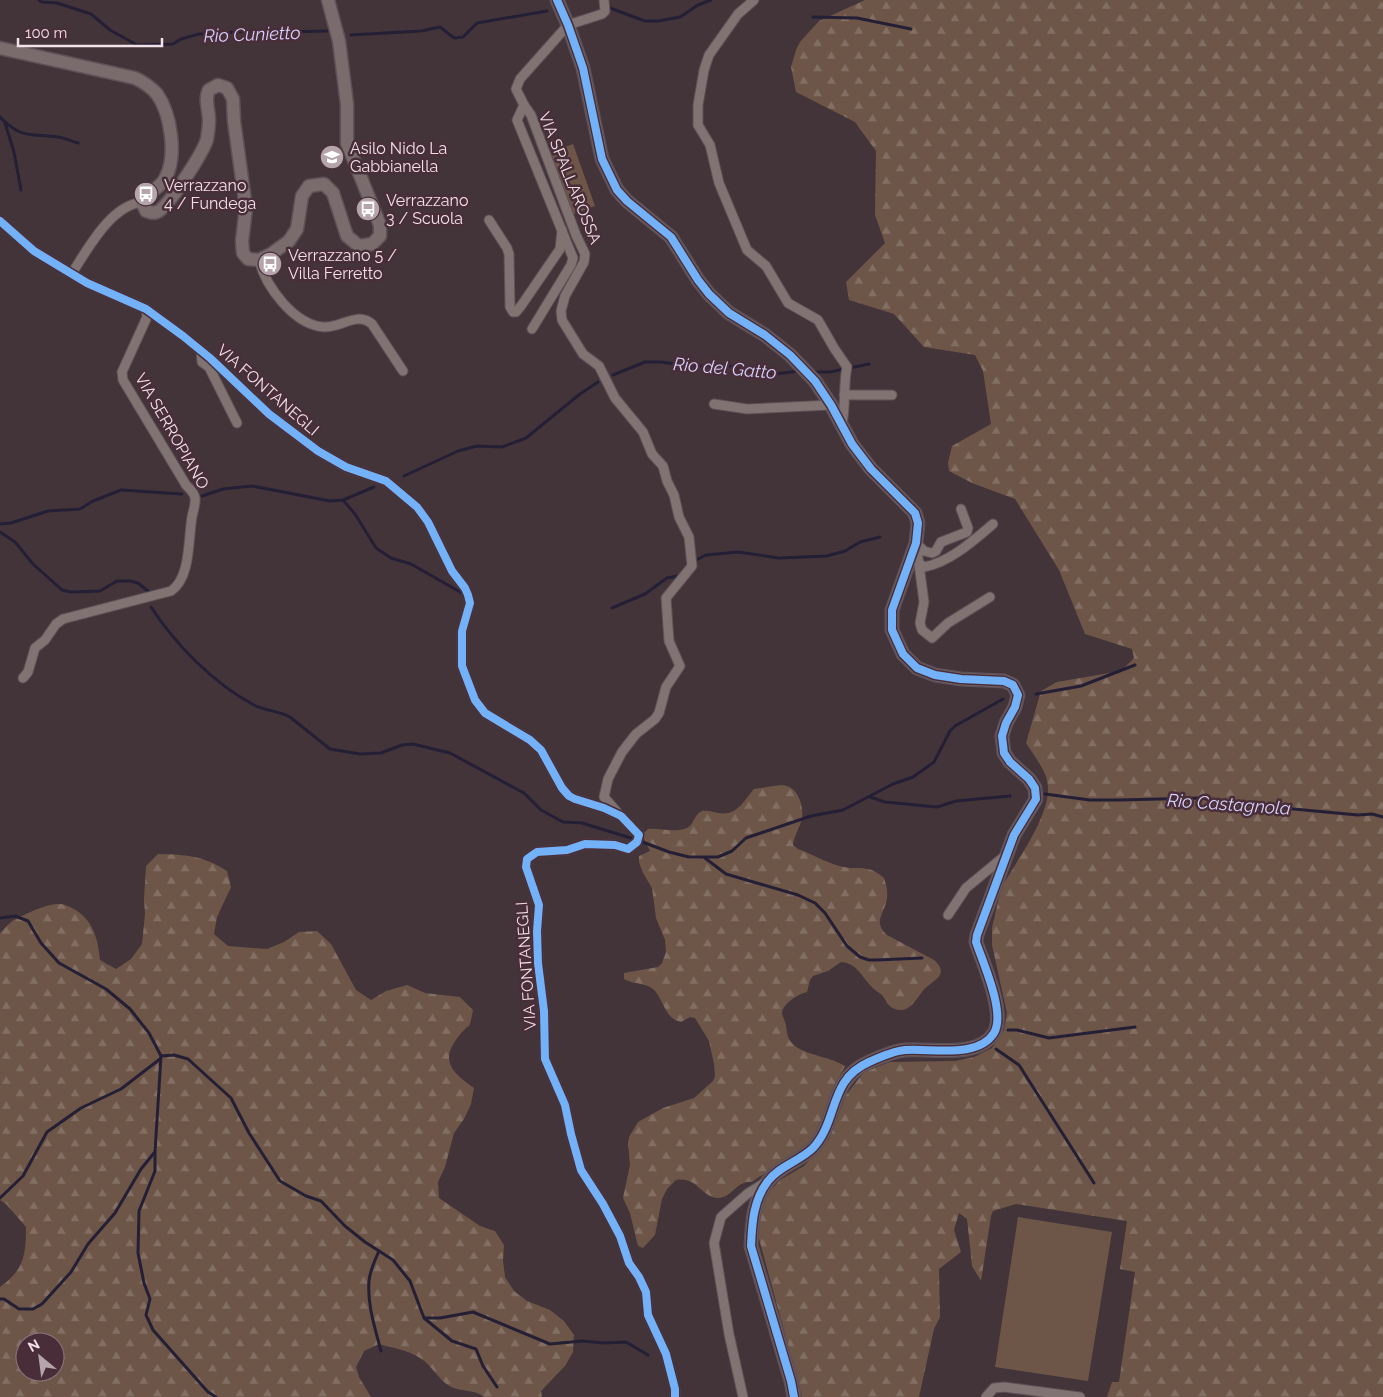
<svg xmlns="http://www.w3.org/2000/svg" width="1383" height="1397" font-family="Raleway,sans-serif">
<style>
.forest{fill:url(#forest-firs);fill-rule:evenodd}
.garden{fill:#6d5648}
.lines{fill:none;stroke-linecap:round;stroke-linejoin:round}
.stream{stroke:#251f36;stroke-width:3}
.street-casing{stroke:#5d5157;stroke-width:11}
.secondary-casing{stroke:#5d5157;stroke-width:15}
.street{stroke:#807372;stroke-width:9}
.secondary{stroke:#7a6b6d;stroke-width:12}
.cycleway-casing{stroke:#492e39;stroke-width:11}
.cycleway{stroke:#73b2f8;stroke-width:8}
.labels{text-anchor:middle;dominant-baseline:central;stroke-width:5;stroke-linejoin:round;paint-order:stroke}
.poi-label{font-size:16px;fill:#f2e1e7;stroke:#492e39;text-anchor:start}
.street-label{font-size:16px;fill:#f2e1e7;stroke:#492e39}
.water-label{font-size:18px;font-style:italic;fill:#d7d1fd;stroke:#492e39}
</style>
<defs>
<pattern id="forest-firs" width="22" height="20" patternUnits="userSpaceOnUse" patternTransform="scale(1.25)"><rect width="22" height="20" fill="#6d5648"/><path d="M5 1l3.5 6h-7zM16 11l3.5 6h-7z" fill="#826e62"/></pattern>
</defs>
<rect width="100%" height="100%" fill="#43343a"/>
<g class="forest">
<path d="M 865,0 L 1383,0 L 1383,1397 L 1107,1397 L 1112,1382 L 1119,1382 L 1135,1272 L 1120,1269 L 1127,1221 L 1016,1204 L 993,1211 L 991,1216 L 981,1281 L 972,1266 L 967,1219 L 959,1213 L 954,1230 L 961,1252 L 939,1269 L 940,1317 L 934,1329 L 919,1397 L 802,1397 L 758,1235 L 761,1209 L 768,1193 L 780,1180 L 804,1166 L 829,1139 L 846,1095 L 864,1072 L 890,1062 L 955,1061 L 974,1057 L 992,1048 L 1004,1030 L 1007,1013 L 992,945 L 992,928 L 1001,888 C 1016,862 1049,818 1048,788 C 1048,772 1034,756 1026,743 L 1041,691 L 1057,682 L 1121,671 L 1134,658 L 1132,649 L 1085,634 L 1059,570 L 1015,499 L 972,483 L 949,471 L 948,463 L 952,446 L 991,424 L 983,371 L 975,355 L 924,347 L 894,314 L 849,300 L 846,282 L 885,243 L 875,215 L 876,151 L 855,122 L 796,92 L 791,67 L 796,50 L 800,42 L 819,21 Z"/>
<path d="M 781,785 C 797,785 804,804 802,818 C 800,828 794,835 793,845 L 798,849 C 812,854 825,862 839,866 C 857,871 868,863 884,878 C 886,884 888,891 887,898 C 885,914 872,921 887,935 L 934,960 C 952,976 930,981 922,992 C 915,1001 908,1014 895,1009 C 888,1007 886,1000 882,995 C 878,992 873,989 870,985 C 861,975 856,963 841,962 L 828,971 L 813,976 L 810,980 L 807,992 C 799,994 782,1003 782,1014 C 783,1017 785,1021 786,1025 C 787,1035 788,1042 798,1048 C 812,1056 830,1057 845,1066 C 833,1087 830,1113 816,1133 C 807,1146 792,1158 779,1166 C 770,1172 760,1175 752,1182 C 737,1180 732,1198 718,1198 C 701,1197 697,1176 676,1180 L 667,1189 L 662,1199 L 655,1235 L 643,1248 L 638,1246 L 630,1213 L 623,1198 L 630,1165 L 628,1143 L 629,1137 L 638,1122 L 663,1108 L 694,1098 L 713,1081 L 715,1076 L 714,1064 L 709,1041 L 695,1018 L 690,1017 L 681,1022 C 666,1019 664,1003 656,992 C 648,982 634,985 624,979 L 624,973 L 658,967 L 662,963 L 666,952 L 665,940 L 656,918 L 652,888 L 643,873 L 639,862 L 639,856 L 650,851 L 644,839 L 644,833 L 648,829 C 660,828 675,833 687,828 C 694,825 694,814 702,811 C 707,810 713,812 718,813 C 737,816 742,803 754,789 Z"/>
<path d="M 158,854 C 187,855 202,855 227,871 L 231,887 L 217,917 L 214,934 L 228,946 L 267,949 L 284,942 L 299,932 L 317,931 L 331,944 L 356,990 L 371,1000 L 386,991 L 407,985 L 425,993 L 460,997 L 473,1010 C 472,1015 471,1022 469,1026 C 468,1026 463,1031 463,1031 C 439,1058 448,1070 474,1088 L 471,1104 L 464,1119 L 454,1133 L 445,1167 L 438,1182 L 439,1198 L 480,1226 L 495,1231 L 504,1245 L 503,1261 L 505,1277 L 514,1291 L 527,1301 L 550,1310 L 564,1321 L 574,1335 L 573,1352 L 565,1366 L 541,1391 L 542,1397 L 484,1397 C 475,1389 462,1392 451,1387 C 438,1380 432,1365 420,1358 C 408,1350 392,1348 379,1344 L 364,1351 L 356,1367 L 359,1377 L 371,1397 L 0,1397 L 0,1287 C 24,1270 26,1255 26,1227 L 6,1204 L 0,1200 L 0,933 C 4,929 9,923 14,920 C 25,914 53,900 65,905 C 91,914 98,936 100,960 L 116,969 L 131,959 L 142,944 L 145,914 L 144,899 L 146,866 ZM 25,1342 L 55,1342 L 55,1372 L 25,1372 Z"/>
</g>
<g class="garden">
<polygon points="573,144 595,206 571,215 549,153"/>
<polygon points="1018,1217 1112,1232 1088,1381 995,1367"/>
</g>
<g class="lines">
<g class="stream">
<polyline points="39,0 42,2 57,3 91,14 110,30 137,45 173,44 181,39 199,34 258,31 278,32 327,31"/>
<polyline points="610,8 645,21 658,21 680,17 698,5 711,0"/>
<polyline points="813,17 857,18 911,29"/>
<polyline points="351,35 421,31 440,27 454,38 463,37 477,23 547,11"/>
<path d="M 0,117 C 22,140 32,133 58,137 C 65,138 71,141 78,143"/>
<polyline points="5,123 14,152 21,190"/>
<polyline points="813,372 830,372 869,364"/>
<polyline points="613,375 645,362 661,362 691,366 730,366 760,373 775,374 799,371"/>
<polyline points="404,476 458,451 477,446 502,447 526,438 580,394 598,382"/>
<polyline points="202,496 223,489 252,486 330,501 343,500 374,487"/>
<polyline points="343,500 355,514 376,548 391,558 411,564 462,593"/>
<polyline points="0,524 11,523 48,511 80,509 93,501 121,490 182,494"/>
<polyline points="0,532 15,542 33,564 62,590 71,592 100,591 117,581 130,581 138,583 148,591"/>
<polyline points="698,559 706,555 738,552 779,558 827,556 845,551 860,542 880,537"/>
<path d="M 151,607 C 175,644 214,684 254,705 C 266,711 279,711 290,717 L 330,749 L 360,754 L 381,753 L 402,745 L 413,744 L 450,753 L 524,793 L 541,810 L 563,822 L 582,823 L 634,839"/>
<polyline points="612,608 645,594 667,578 678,576"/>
<polyline points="1036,694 1081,686 1135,665"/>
<polyline points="1045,794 1090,800 1119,800 1200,798 1272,807 1358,815 1372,814 1383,817"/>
<polyline points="870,797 885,802 937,807 956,801 1010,796"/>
<polyline points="640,841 669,852 689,857 718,857 732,851 746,838 811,816 843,810 893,784 913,777 934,762 950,731 955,726 1003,699"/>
<polyline points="705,858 726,874 798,895 815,903 825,913 847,946 860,957 869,960 877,960 922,958"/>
<polyline points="0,918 15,916 28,921 41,943 59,963 106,989 130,1009 149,1033 161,1056 155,1152 155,1171 139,1211 138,1253 144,1283 150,1299 146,1315 153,1330 208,1392 216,1397"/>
<polyline points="1008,1030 1017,1030 1049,1038 1135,1027"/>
<polyline points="996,1049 1019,1065 1094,1183"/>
<polyline points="161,1056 174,1055 188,1059 231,1098 249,1133 280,1181 306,1196 321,1201 345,1226 365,1242 393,1260 410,1281 424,1318 452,1341 476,1349 483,1366 497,1387"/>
<polyline points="0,1198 23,1176 47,1132 81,1108 121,1089 160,1059"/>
<path d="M 379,1251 C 375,1260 370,1270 369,1281 C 367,1304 375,1328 381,1351"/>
<polyline points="0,1299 4,1299 19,1309 33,1309 42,1304 71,1272 88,1244 115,1213 141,1169 154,1153"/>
<polyline points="425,1318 440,1318 473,1312 550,1344 582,1341 604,1343 626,1342 648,1355"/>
</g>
<g class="street-casing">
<g id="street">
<polyline points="604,0 605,11 602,14 568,25 520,79 516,89 524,105 531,115 576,235 585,254 584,262 565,296 561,311 562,320 583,354 599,366 615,398 643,432 652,454 663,466 667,481 674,495 679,517 689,537 692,566 666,598 669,641 680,666 666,687 659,713 655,719 636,734 622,752 608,779 604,797 617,812"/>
<path d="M 754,0 L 738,14 L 709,55 L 704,70 L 698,105 L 698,125 L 710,145 L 719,183 L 747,250 L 766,266 L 788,303 L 818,320 L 834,348 L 847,367 C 843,386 846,405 842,424"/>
<polyline points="524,105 517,120 573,258 571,265 532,329"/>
<polyline points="489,220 507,248 509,254 510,307 513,312 516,312 521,306 560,249 562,230"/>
<polyline points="0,221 34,251 87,283 146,309 183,336 210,358 269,414 318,451 346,467 386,481 417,507 428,522 452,571 465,588 468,595 470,603 462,631 462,666 475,700 485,713 530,740 541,750 562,788 569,796 575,799 604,808 621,816 639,835 637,842 628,849 615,845 585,844 567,850 537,852 527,859 526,867 539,905 537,931 538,963 544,1011 545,1059 565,1105 571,1134 581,1170 603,1204 620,1236 629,1263 639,1277 646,1292 648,1315 666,1354 675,1389 675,1397"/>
<path d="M 259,260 C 266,287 294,325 324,327 C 341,328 357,311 372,324 L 403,371"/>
<path d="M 72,273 C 88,249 110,206 142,202"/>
<polyline points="201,351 202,362 209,367 237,423"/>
<polyline points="844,395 892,395"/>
<polyline points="714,404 747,409 831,405"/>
<polyline points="916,543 924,551 932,553 936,551 941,542 967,532 968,528 961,509"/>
<polyline points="915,550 918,557 924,602 920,623 922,630 932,638 948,623 990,597"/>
<path d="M 919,563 L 924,567 C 950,562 973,541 993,524"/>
<path d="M 23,678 L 28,672 L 35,648 L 45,640 L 56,624 L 63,619 L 171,591 C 191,578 188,539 192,517 C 193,511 196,504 195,498 C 194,492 190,489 186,485 L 123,380 L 122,372 L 147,317 L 146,309"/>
<polyline points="948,915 966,888 1006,855"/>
<polyline points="743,1397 729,1334 714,1243 721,1217 747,1194 766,1182"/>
<polyline points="986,1397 994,1388 1004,1387 1080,1397"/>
</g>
</g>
<g class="secondary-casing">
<g id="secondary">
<path d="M 557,0 L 568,25 L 583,68 L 602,159 L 617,190 L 627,201 L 671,237 L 698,280 L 709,294 L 729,313 L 765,335 L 790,355 L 815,381 L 831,405 L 852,444 L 871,469 L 915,513 L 918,523 L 916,543 L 892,610 L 892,630 L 903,654 L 917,668 L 935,675 L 961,679 L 1004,681 L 1013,685 L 1018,695 L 1015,707 L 1006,723 L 1002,736 L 1004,753 L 1010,762 L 1029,779 L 1035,788 L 1036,799 L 1014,835 L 977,935 L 976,942 C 983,963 1006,1013 994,1033 C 978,1059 932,1048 905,1050 C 894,1051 880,1057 869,1062 C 828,1080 839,1120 813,1148 C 800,1161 779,1166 768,1181 C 753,1200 752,1224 751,1246 L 791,1381 L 794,1397"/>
<path d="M 0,48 L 135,78 C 143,82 151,87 157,94 C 171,114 177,155 166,177 C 161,188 148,192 142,202 L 146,211 C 150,212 153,214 157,212 C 168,208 204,151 207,139 C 208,133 209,126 209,120 C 209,110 204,99 209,90 L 218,85 L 227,88 L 233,99 L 234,121 L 246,208 L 242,241 L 243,253 L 248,259 L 259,260 L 271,254 L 289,241 L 297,229 L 302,196 L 309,186 L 324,184 L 333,193 L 347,236 L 359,246 L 372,244 L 380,236 L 380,225 L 347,143 L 347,104 L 339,41 L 328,0"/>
</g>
</g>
<use href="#street" class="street"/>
<use href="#secondary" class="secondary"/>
<g class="cycleway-casing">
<g id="cycleway">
<path d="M 557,0 L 568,25 L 583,68 L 602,159 L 617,190 L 627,201 L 671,237 L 698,280 L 709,294 L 729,313 L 765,335 L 790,355 L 815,381 L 831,405 L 852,444 L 871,469 L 915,513 L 918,523 L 916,543 L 892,610 L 892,630 L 903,654 L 917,668 L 935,675 L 961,679 L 1004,681 L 1013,685 L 1018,695 L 1015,707 L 1006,723 L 1002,736 L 1004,753 L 1010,762 L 1029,779 L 1035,788 L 1036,799 L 1014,835 L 977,935 L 976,942 C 983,963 1006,1013 994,1033 C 978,1059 932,1048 905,1050 C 894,1051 880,1057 869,1062 C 828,1080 839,1120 813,1148 C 800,1161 779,1166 768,1181 C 753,1200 752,1224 751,1246 L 791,1381 L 794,1397"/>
<polyline points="0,221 34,251 87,283 146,309 183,336 210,358 269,414 318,451 346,467 386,481 417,507 428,522 452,571 465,588 468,595 470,603 462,631 462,666 475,700 485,713 530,740 541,750 562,788 569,796 575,799 604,808 621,816 639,835 637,842 628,849 615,845 585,844 567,850 537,852 527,859 526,867 539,905 537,931 538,963 544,1011 545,1059 565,1105 571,1134 581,1170 603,1204 620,1236 629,1263 639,1277 646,1292 648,1315 666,1354 675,1389 675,1397"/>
</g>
</g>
<use href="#cycleway" class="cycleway"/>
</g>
<defs>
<g id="school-disc" transform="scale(1.25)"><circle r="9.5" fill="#b5a4aa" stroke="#492e39"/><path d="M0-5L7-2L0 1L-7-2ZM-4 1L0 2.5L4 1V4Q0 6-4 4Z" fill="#fff"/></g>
<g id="bus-disc" transform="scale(1.25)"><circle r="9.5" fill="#b5a4aa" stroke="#492e39"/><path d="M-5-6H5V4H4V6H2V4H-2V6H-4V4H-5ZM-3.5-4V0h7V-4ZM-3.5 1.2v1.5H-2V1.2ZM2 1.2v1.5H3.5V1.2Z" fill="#fff"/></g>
</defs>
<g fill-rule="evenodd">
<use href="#school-disc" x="332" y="157"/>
<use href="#bus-disc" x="146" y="194"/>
<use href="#bus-disc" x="368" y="209"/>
<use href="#bus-disc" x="270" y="264"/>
</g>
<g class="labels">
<g class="poi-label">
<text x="350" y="148">Asilo Nido La<tspan x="350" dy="18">Gabbianella</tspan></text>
<text x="164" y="185">Verrazzano<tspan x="164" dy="18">4 / Fundega</tspan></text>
<text x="386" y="200">Verrazzano<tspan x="386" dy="18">3 / Scuola</tspan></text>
<text x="288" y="255">Verrazzano 5 /<tspan x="288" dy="18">Villa Ferretto</tspan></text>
</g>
<g class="street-label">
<text transform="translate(570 178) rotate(68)">VIA SPALLAROSSA</text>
<text transform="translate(268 390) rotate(41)">VIA FONTANEGLI</text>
<text transform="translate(172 431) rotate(60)">VIA SERROPIANO</text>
<text transform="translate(526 966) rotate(-94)">VIA FONTANEGLI</text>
</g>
<g class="water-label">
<text transform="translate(252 34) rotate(-2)">Rio Cunietto</text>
<text transform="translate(725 368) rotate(5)">Rio del Gatto</text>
<text transform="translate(1229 804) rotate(4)">Rio Castagnola</text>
</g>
</g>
<g transform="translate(40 1357) rotate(331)"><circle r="24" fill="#492e39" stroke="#8d767f"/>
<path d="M0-4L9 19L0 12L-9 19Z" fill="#b5a4aa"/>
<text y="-8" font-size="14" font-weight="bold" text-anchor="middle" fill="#f2e1e7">N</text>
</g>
<path d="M18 38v8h144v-8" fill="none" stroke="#f2e1e7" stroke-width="2.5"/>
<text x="25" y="38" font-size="15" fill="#f2e1e7" stroke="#492e39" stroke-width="4" paint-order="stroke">100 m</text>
</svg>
